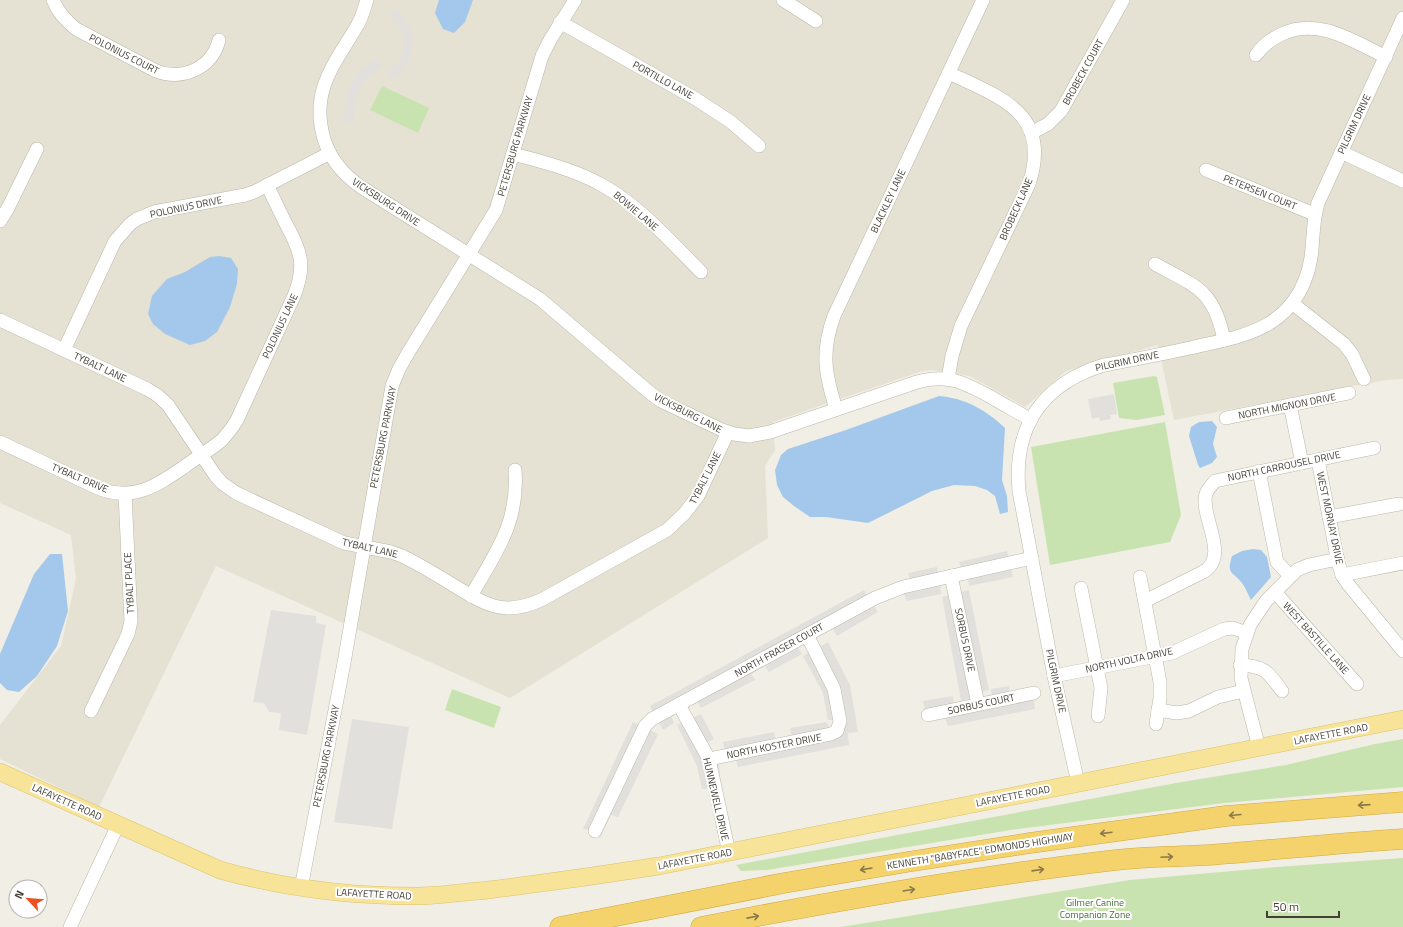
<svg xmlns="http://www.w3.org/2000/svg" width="1403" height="927" font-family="'Titillium Web',sans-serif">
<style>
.residential{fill:#e5e1d3}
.green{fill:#c8e3b0}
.parking{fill:#e2e0dd}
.water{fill:#a4c8eb}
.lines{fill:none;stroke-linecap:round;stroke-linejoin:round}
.minor-casing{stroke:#bcb7a8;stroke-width:14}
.major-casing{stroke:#dbc369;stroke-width:18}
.highway-casing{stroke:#d2a83e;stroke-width:21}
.minor{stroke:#fff;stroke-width:13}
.major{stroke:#f7e498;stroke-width:17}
.highway{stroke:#f4d36d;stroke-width:20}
.oneway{stroke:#8a7a4b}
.labels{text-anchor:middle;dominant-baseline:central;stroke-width:4;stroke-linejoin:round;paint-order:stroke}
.street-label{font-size:10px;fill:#433f35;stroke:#fff}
.park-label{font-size:10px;fill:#40702d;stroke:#fff}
</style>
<rect width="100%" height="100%" fill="#f1eee5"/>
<polygon class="residential" points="0,0 1403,0 1403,379 1385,380 1174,420 1158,345 1066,371 1025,407 970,376 932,370 922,371 773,422 775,450 765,466 768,538 510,698 216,566 99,807 0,759 0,725 61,646 76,579 71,535 0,503"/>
<g class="green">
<polygon points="382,86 429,108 418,133 370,110"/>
<polygon points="1154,376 1157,377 1165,415 1137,420 1119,418 1113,383"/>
<polygon points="1165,422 1181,515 1170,542 1050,565 1031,447"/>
<polygon points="452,689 501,707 494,728 445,710"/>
<polygon points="1403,739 1403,787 1224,803 1011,830 767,870 741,871 736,865 1176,783 1286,765 1375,744"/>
<polygon points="1403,858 1403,927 841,927 1130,880 1277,867"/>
</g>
<g class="parking">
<polygon points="395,9 403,15 407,22 411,31 413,40 410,58 406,66 399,74 392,79 387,72 399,62 404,48 405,41 400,26 390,15"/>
<polygon points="376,59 382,66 367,78 359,89 355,103 353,122 344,122 346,100 350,87 361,70"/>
<polygon points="1114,394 1117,414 1110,415 1111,419 1100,421 1099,417 1092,419 1088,399"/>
<polygon points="1007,551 1013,577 969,586 968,579 940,586 941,594 907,601 904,593 910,580 908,573 937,567 938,574 961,568 959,562"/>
<polygon points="864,590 878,612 837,636 833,629 798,648 802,654 769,672 765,666 751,674 755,680 701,708 698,702 671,716 674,723 663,730 650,706"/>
<polygon points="969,590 989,690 981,692 969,699 961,701 942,597"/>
<polygon points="271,610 316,616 316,623 326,625 307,735 279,730 281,713 269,712 264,703 253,702"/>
<polygon points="828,642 850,685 858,732 848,733 849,745 738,767 736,760 727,762 723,742 774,732 775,739 792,736 790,728 827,722 829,728 836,726 835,720 828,720 823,693 803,656"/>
<polygon points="1009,686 1010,693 1032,689 1035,709 948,726 945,718 927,722 923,701 953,696 954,705 992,697 991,689"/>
<polygon points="701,714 714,739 708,742 719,764 721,787 702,789 697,766 677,725"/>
<polygon points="352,719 409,727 392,829 334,822"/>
<polygon points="633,722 658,734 618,817 611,815 600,838 591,834 589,830 583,829"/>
</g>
<g class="water">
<polygon points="439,0 473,0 465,22 454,33 443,29 435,13"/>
<polygon points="219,256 231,258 238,269 237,284 230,307 217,332 205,341 190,345 165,334 153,324 148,314 152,296 167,279 185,272 210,257"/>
<path d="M 939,396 C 965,398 986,410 1005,428 L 1002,480 L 1007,496 L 1008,512 L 1000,514 L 995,496 L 987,490 L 975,486 L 954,485 L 932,491 L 868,523 L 826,517 L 810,517 L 794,506 L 783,497 L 777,485 L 775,470 L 781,455 L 788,449 L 846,430 Z"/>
<polygon points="1212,421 1217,427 1213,444 1217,457 1212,463 1200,468 1198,465 1189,436 1191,427 1199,422"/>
<path d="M 1253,549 L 1261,550 L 1267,557 L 1271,577 L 1251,600 C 1248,595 1246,588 1242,583 C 1233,571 1226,575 1232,556 L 1242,551 Z"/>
<polygon points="50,554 62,554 68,611 57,646 37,676 19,692 7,690 0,683 0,654 34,574"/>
</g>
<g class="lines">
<g class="minor-casing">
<g id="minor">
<path d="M 53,0 C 58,13 66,21 76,29 L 156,71 C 183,81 212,68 219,40"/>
<path d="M 367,0 C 364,9 362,18 357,26 C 334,65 310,91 324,139 C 330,159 344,175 361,187 L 540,299 L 649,392 L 661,401 L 722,430 L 734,434 L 749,436 L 770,432 L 917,382 C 947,373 965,383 991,397 C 1004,405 1018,412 1031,420"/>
<polyline points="783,0 816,21"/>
<polyline points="560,22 696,99 731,122 759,146"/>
<path d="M 1256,55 C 1262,46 1271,39 1282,34 C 1318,17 1353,41 1386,57"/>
<polyline points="1031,133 1048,124 1061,111 1123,0"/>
<polyline points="1341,152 1403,181"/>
<path d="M 513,154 C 544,162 575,170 602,185 C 641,207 670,241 701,272"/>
<polyline points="1206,170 1314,214"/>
<polyline points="0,221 8,208 37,149"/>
<path d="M 1155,264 C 1197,287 1214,290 1224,340"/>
<polyline points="1292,303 1344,344 1352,354 1364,379"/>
<path d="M 0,320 L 147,389 L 157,395 L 168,405 L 215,475 L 222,483 L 236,493 L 344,543 L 391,552 L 402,556 C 421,565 440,577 458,588 C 488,606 506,616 541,600 L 667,530 L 684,514 L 698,496 L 728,432"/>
<polyline points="64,350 115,241 130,224 137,219 154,212 245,195 254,192 330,153"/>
<path d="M 948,379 L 952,356 L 961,326 L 1029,184 C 1052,113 1001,98 949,73"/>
<polyline points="1290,405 1302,463"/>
<path d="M 836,409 C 825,374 821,352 834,316 L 983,0"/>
<polyline points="1226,418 1349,393"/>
<path d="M 0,442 L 100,489 C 135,501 156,486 184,467 C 196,458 210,450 222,440 L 231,429 L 237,420 L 294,296 C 307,264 300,250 285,222 C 279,210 273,197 267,185"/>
<polyline points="1318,460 1338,562 1342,575 1348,584 1403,651"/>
<polyline points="1259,471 1277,562 1290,576"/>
<polyline points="1329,517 1399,504"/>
<polyline points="1342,575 1403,563"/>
<polyline points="951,576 978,704"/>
<polyline points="1140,577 1160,682 1160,698 1156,724"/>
<polyline points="1081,588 1101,688 1098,716"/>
<polyline points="1275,592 1357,684"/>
<path d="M 471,596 C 496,552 519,523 515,470"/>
<path d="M 1145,601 L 1203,572 C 1231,556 1199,515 1206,494 C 1208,488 1212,485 1215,481 L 1374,448"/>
<path d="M 1240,665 C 1265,666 1268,672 1282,691"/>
<polyline points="1054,676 1172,653 1224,629 1233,628 1247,633"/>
<polyline points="679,705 709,759 729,853"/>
<polyline points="1158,710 1177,713 1189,711 1218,697 1243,691"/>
<polyline points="91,711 128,634 131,621 125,494"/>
<polyline points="928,715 1034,693"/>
<polyline points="1259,748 1241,678 1242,649 1250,625 1266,601 1297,570 1309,565 1338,559"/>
<polyline points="709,759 831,734 837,731 840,721 834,689 807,635"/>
<path d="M 1078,783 L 1054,676 L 1019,491 C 1013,427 1042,384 1104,365 C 1133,360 1162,354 1190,348 C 1237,337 1285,332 1305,280 C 1316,253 1310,229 1318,203 L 1403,18"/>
<polyline points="595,831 645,726 652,719 875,598 903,587 1032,558"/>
<polyline points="301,888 344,663 392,386 399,369 408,353 496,210 542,56 550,40 575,0"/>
<polyline points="70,927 118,825"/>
</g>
</g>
<g class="major-casing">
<path id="major" d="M 0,772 L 220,870 C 284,888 349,896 415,896 C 439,896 464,892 488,890 C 545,883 602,875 659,866 L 1403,719"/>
</g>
<g class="highway-casing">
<g id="highway">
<polyline points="560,927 784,883 907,862 1030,843 1226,816 1403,802"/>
<path d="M 701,927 C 839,900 977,876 1116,860 C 1146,856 1177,857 1208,855 C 1273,850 1338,843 1403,839"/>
</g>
</g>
<use href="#minor" class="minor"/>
<use href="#major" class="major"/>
<use href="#highway" class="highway"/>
</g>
<defs><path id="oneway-shaft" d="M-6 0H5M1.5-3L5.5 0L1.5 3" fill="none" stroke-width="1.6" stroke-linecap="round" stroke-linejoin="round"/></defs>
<g class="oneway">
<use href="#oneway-shaft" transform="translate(1364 805) rotate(176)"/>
<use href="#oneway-shaft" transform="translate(1235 815) rotate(175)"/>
<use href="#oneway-shaft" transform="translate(1106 833) rotate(173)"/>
<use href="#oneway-shaft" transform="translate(1167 857) rotate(-3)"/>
<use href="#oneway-shaft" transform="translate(866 869) rotate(170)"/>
<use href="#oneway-shaft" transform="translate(1038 870) rotate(-8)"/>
<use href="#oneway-shaft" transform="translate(909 890) rotate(-9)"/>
<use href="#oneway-shaft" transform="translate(753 917) rotate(-11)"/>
</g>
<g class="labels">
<g class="street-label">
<text transform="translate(124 54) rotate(27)">POLONIUS COURT</text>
<text transform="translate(1083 72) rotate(-61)">BROBECK COURT</text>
<text transform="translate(663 80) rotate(29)">PORTILLO LANE</text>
<text transform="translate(1354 124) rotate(-65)">PILGRIM DRIVE</text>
<text transform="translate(515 146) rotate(-74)">PETERSBURG PARKWAY</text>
<text transform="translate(1260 192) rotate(22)">PETERSEN COURT</text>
<text transform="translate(888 201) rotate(-65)">BLACKLEY LANE</text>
<text transform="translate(386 202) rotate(33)">VICKSBURG DRIVE</text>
<text transform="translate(186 207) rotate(-12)">POLONIUS DRIVE</text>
<text transform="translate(1016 209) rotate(-66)">BROBECK LANE</text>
<text transform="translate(636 211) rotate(40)">BOWIE LANE</text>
<text transform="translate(280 326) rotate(-65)">POLONIUS LANE</text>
<text transform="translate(1127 361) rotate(-12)">PILGRIM DRIVE</text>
<text transform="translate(100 367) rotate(25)">TYBALT LANE</text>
<text transform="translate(1287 406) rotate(-11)">NORTH MIGNON DRIVE</text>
<text transform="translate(688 413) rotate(27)">VICKSBURG LANE</text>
<text transform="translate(383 437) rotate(-79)">PETERSBURG PARKWAY</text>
<text transform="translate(1284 466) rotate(-12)">NORTH CARROUSEL DRIVE</text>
<text transform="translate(80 478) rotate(23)">TYBALT DRIVE</text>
<text transform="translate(705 478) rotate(-63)">TYBALT LANE</text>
<text transform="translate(1330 518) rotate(78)">WEST MORNAY DRIVE</text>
<text transform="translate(370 548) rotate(13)">TYBALT LANE</text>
<text transform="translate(129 583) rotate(-93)">TYBALT PLACE</text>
<text transform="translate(1316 638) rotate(48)">WEST BASTILLE LANE</text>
<text transform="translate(965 640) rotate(78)">SORBUS DRIVE</text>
<text transform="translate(779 650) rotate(-29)">NORTH FRASER COURT</text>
<text transform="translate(1129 660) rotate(-12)">NORTH VOLTA DRIVE</text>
<text transform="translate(1056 681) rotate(78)">PILGRIM DRIVE</text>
<text transform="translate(981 704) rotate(-12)">SORBUS COURT</text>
<text transform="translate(1331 734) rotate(-11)">LAFAYETTE ROAD</text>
<text transform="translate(774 746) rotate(-11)">NORTH KOSTER DRIVE</text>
<text transform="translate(326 756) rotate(-79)">PETERSBURG PARKWAY</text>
<text transform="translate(1013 796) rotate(-11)">LAFAYETTE ROAD</text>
<text transform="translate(716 799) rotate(77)">HUNNEWELL DRIVE</text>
<text transform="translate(67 802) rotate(24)">LAFAYETTE ROAD</text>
<text transform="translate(980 851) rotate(-9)">KENNETH "BABYFACE" EDMONDS HIGHWAY</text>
<text transform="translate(695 859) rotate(-11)">LAFAYETTE ROAD</text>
<text transform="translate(374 894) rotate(3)">LAFAYETTE ROAD</text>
</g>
<g class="park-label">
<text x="1095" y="902">Gilmer Canine<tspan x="1095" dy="12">Companion Zone</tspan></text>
</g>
</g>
<g transform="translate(28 899) rotate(296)"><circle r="19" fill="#ffffff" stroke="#b4b2ae"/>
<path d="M0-3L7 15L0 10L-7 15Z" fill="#eb5121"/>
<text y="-6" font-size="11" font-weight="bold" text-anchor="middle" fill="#433f35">N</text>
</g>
<path d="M1267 911v6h72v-6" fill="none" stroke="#433f35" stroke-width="2"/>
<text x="1273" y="911" font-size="12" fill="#433f35" stroke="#ffffff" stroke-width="3" paint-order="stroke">50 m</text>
</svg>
